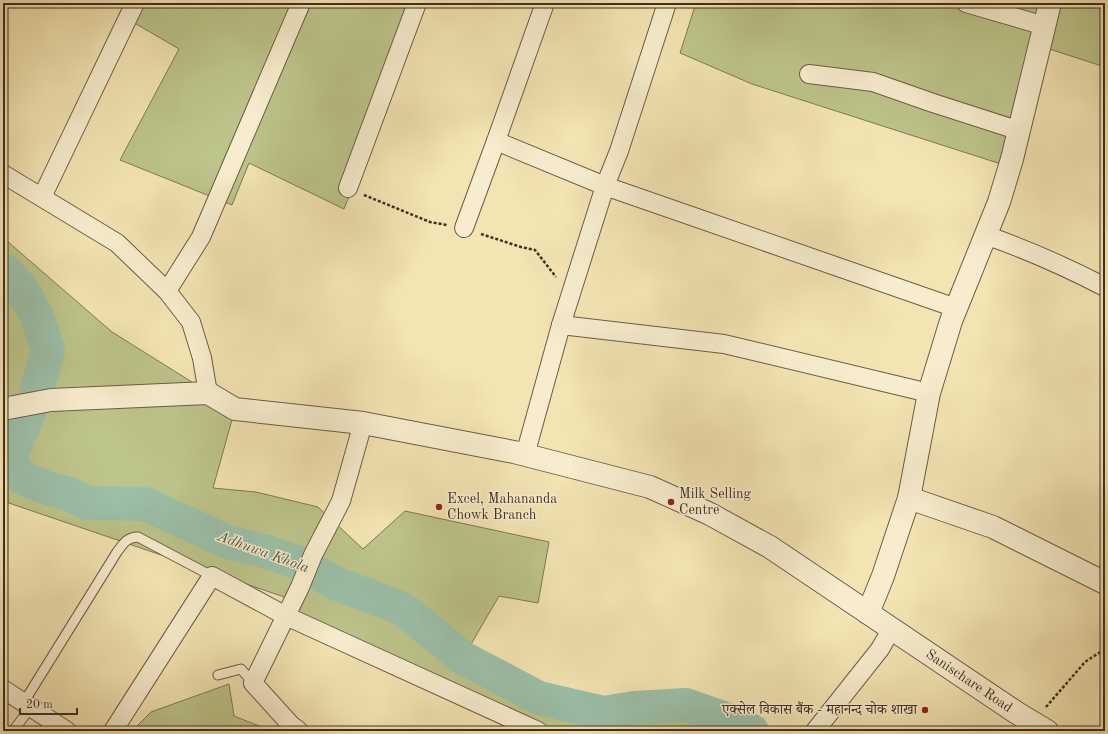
<svg xmlns="http://www.w3.org/2000/svg" width="1108" height="734" font-family="'Old Standard TT','Noto Serif Devanagari',serif">
<style>
.green{fill:#bdc48b;stroke:#7e7956}
.lines{fill:none;stroke-linecap:round;stroke-linejoin:round}
.river{stroke:#9cbfa8;stroke-width:34}
.service-casing{stroke:#6d5c46;stroke-width:11}
.minor-casing{stroke:#6d5c46;stroke-width:20}
.tertiary-casing{stroke:#6d5c46;stroke-width:24}
.path{stroke:#402e21;stroke-width:2.5;stroke-dasharray:3 2;stroke-linecap:butt}
.service{stroke:#f7edce;stroke-width:9}
.minor{stroke:#f7edce;stroke-width:18}
.tertiary{stroke:#f7edce;stroke-width:22}
.poi-dot{fill:#8f2418;stroke:#f7edce;stroke-width:1.5}
.labels{text-anchor:middle;dominant-baseline:central;stroke-width:3;stroke-linejoin:round;paint-order:stroke}
.poi-label{font-size:14px;fill:#402e21;stroke:#f7edce;text-anchor:start}
.street-label{font-size:14px;fill:#402e21;stroke:#f7edce}
.water-label{font-size:15px;font-style:italic;fill:#575243;stroke:#f7edce}
</style>
<rect width="100%" height="100%" fill="#f3e4b3"/>
<filter id="stains"><feTurbulence type="fractalNoise" baseFrequency=".005" numOctaves="4"/><feColorMatrix values="0 0 0 0 .2 0 0 0 0 .09 0 0 0 0 .02 0 0 0 .5 -.17"/></filter>
<radialGradient id="worn" r=".72"><stop offset=".6" stop-color="#630" stop-opacity="0"/><stop offset="1" stop-color="#630" stop-opacity=".3"/></radialGradient>
<g class="green">
<polygon points="135,3 426,3 344,209 249,163 232,205 120,160 179,49 126,18"/>
<polygon points="696,3 1048,3 1001,164 752,84 680,53"/>
<polygon points="1051,3 1105,3 1105,67 1040,46"/>
<polygon points="3,240 7,241 112,332 235,409 213,488 256,492 318,507 363,549 405,511 549,542 538,603 499,596 463,658 539,698 726,719 754,731 538,731 286,616 293,600 3,501"/>
<polygon points="229,684 234,716 272,731 132,731 151,712"/>
</g>
<g class="lines">
<polyline class="river" points="3,271 5,271 21,288 36,314 48,350 34,400 13,451 11,467 24,479 50,489 69,494 87,503 145,504 228,542 268,552 302,564 335,583 403,609 463,658 539,698 604,713 634,708 686,705 726,719 752,731"/>
<g class="service-casing">
<g id="service">
<polyline points="218,675 241,669 253,683"/>
<path d="M 24,702 L 117,552 C 123,544 127,537 138,537 L 212,576"/>
<polyline points="13,731 31,707"/>
</g>
</g>
<g class="minor-casing">
<g id="minor">
<polyline points="545,3 496,141 605,186 619,151 667,3"/>
<polyline points="966,3 1045,26"/>
<polyline points="809,74 873,82 933,103 1020,131"/>
<polyline points="3,174 117,243 167,291 191,322 202,358 208,393"/>
<polyline points="348,188 417,3"/>
<polyline points="42,197 135,3"/>
<polyline points="464,228 496,141"/>
<path d="M 985,235 C 1026,249 1066,267 1105,287"/>
<polyline points="167,291 201,237 301,3"/>
<polyline points="561,325 724,344 929,393"/>
<polyline points="525,455 561,325 605,186 956,308"/>
<polyline points="3,689 67,731"/>
<polyline points="113,731 212,576 286,616 538,731"/>
<polyline points="299,731 291,725 253,683 300,587 313,555 341,501 363,423"/>
<polyline points="815,731 880,649 891,630"/>
</g>
</g>
<g class="tertiary-casing">
<g id="tertiary">
<polyline points="3,409 51,400 208,393 235,409 363,423 514,452 650,487 710,514 770,547 1017,713 1047,731"/>
<polyline points="909,498 993,527 1105,583"/>
<polyline points="868,613 883,576 909,498 929,393 951,321 999,202 1012,159 1050,3"/>
</g>
</g>
<g class="path">
<polyline points="364,195 430,222 447,225"/>
<polyline points="481,234 521,247 535,250 556,277"/>
<polyline points="1046,707 1085,662 1105,649"/>
</g>
<use href="#service" class="service"/>
<use href="#minor" class="minor"/>
<use href="#tertiary" class="tertiary"/>
</g>
<g class="poi-dot">
<circle cx="671" cy="502" r="4"/>
<circle cx="439" cy="507" r="4"/>
<circle cx="925" cy="710" r="4"/>
</g>
<g class="labels">
<g class="poi-label">
<text x="679" y="494">Milk Selling<tspan x="679" dy="16">Centre</tspan></text>
<text x="447" y="499">Excel, Mahananda<tspan x="447" dy="16">Chowk Branch</tspan></text>
<text x="917" y="710" text-anchor="end">एक्सेल विकास बैंक - महानन्द चोक शाखा</text>
</g>
<g class="street-label">
<text transform="translate(969 681) rotate(34)">Sanischare Road</text>
</g>
<g class="water-label">
<text transform="translate(263 553) rotate(20)">Adhuwa Khola</text>
</g>
</g>
<rect width="1108" height="734" fill="none" stroke="#f3e4b3" stroke-width="16"/>
<rect x="4" y="4" width="1100" height="726" fill="none" stroke="#402e21" stroke-width="2"/>
<rect x="8" y="8" width="1092" height="718" fill="none" stroke="#402e21"/>
<path d="M20 708v6h57v-6" fill="none" stroke="#402e21" stroke-width="2"/>
<text x="26" y="708" font-size="12" fill="#402e21" stroke="#f7edce" stroke-width="3" paint-order="stroke">20 m</text>
<rect width="100%" height="100%" filter="url(#stains)"/>
<rect width="100%" height="100%" fill="url(#worn)"/>
</svg>
